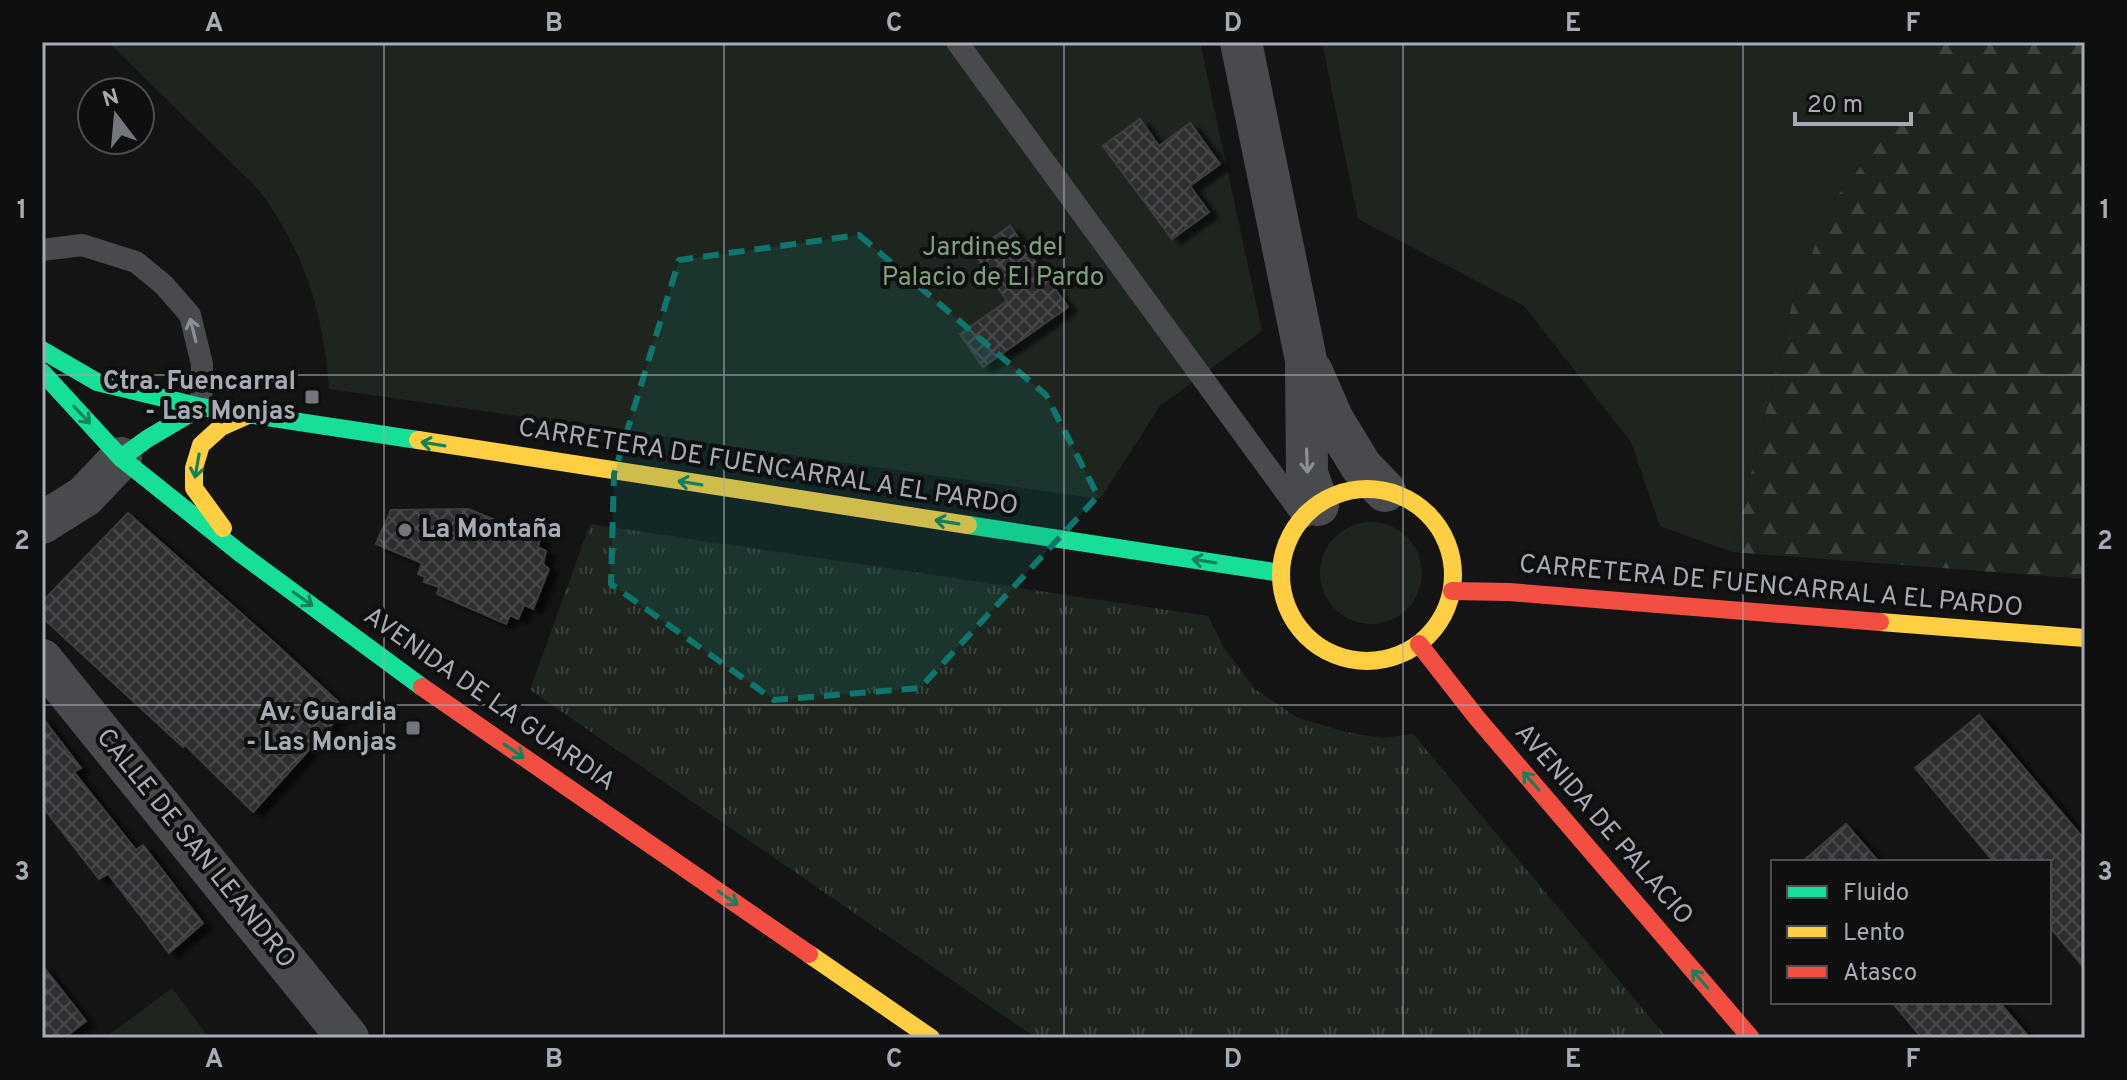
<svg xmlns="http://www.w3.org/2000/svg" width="2127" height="1080" font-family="Overpass,sans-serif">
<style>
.green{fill:#1e251f}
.forest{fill:url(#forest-firs)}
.park{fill:url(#park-tufts)}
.building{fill:url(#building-cross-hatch);stroke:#3d3e41;stroke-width:2;filter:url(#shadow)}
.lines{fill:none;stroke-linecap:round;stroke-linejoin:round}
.lane{stroke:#494a4d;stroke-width:22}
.street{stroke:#494a4d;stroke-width:42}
.fast{stroke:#16e098;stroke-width:18}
.slow{stroke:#ffcf43;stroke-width:18}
.jam{stroke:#f24e42;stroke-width:18}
.oneway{stroke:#8a8f96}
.oneway2{stroke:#13825b}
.marked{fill:#0f766e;fill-opacity:0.2;stroke:#0f766e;stroke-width:6;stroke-dasharray:16 10;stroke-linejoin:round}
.grid{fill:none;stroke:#a6acb5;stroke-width:2;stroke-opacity:0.55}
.poi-dot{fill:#73777d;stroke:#0f0f10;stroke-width:3}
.labels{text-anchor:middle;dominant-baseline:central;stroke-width:8;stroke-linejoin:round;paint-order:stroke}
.park-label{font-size:26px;fill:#7f9f7e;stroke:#0f0f10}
.poi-label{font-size:26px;font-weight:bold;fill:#a6acb5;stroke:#0f0f10;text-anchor:end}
.street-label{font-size:26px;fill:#a6acb5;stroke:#0f0f10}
.neatline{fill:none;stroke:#a6acb5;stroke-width:3}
.grid-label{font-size:26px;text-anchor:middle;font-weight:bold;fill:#a6acb5}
</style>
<defs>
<pattern id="forest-firs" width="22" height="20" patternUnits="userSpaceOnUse" patternTransform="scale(2)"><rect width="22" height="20" fill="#1e251f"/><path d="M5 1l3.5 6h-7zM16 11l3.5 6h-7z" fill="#3c423d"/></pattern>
<pattern id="park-tufts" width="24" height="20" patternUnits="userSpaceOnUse" patternTransform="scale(2)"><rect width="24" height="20" fill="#1e251f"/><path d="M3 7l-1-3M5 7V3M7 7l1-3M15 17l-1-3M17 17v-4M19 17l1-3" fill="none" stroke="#3c423d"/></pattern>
<pattern id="building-cross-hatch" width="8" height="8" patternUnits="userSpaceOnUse" patternTransform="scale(2)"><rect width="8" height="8" fill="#2f2f30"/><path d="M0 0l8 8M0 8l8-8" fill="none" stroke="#4a4a4c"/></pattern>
<filter id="shadow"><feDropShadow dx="9" dy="5" stdDeviation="2" flood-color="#0009"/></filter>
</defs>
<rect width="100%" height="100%" fill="#141415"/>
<g class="green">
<path d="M 108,42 L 1200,42 L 1262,331 L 1160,406 L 1100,499 L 329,389 C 324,313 304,250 258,189 Z"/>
<polygon points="1322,42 1913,42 1944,63 1834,200 1794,296 1732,552 1660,526 1631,442 1524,306 1358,219"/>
<circle cx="1371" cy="573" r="51"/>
<polygon points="172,988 209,1038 105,1038"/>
</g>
<polygon class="forest" points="1913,42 2085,42 2085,579 1732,552 1794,296 1834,200 1944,63"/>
<polygon class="park" points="590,524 1208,616 1223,646 1255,689 1298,718 1346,732 1382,738 1413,734 1667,1038 1036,1038 530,690"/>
<g class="building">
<polygon points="1140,119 1159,146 1190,123 1220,164 1190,186 1209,212 1172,239 1103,146"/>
<polygon points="1010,226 1068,307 983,367 960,334 1007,301 973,252"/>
<polygon points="468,509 540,538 538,547 546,551 543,564 549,569 533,609 524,605 518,619 510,615 506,624 437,594 439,587 424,582 425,577 418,574 422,563 376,544 391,510"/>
<polygon points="128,513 278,646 346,709 253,812 185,745 183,747 42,617 42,602"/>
<polygon points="1979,715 2085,840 2085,969 2049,926 2049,862 1994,862 1915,768"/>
<polygon points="42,717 81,768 74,772 136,850 143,845 203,923 169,953 108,874 99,879 42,806"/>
<polygon points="1846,824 1879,862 1802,862"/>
<polygon points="42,965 86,1021 64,1038 42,1038"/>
<polygon points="1892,1002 1999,1002 2030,1038 1922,1038"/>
</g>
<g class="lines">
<g class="lane">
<polyline points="957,42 1304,517"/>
<polyline points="42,250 82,245 136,262 164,285 190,315 202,364 201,407"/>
</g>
<g class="street">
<polyline points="1241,42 1306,360 1307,473 1318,505"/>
<polyline points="1312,372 1333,420 1361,466 1385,491"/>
<polyline points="42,523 85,496 121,458"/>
<polyline points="42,660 348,1038"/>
</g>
<g class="fast">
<polyline points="42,350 97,382 201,407 418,440"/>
<polyline points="42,372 121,458 240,553 422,687"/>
<polyline points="121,458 147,439 201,407"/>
<polyline points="968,525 1281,573"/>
</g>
<g class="slow">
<polyline points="418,440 968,525"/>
<circle cx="1367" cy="575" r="86"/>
<polyline points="223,528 194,488 194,468 201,445 221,427 248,415"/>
<polyline points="1880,622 2085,638"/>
<polyline points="809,954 931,1038"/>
</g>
<g class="jam">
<polyline points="1452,591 1509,592 1880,622"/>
<polyline points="1419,644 1477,718 1751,1038"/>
<polyline points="422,687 809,954"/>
</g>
</g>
<defs><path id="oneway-shaft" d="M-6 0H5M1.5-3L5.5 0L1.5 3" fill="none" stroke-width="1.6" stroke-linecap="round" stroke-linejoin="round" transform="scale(2)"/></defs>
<g class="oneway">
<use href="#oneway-shaft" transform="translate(193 330) rotate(-104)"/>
<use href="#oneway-shaft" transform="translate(1307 461) rotate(88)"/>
</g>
<g class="oneway2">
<use href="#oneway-shaft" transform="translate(82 415) rotate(47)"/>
<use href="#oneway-shaft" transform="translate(433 444) rotate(-171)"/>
<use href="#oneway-shaft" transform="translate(197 466) rotate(100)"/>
<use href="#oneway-shaft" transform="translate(690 483) rotate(-171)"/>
<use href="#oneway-shaft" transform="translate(947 522) rotate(-171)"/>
<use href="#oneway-shaft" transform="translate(1204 561) rotate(-171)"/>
<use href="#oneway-shaft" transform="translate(303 599) rotate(36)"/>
<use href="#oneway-shaft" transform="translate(514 751) rotate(35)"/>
<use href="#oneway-shaft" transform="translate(1531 781) rotate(-131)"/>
<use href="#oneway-shaft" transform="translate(728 898) rotate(35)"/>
<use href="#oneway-shaft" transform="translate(1700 979) rotate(-131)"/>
</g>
<path class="marked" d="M 859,235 L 1046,395 L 1098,496 L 920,688 L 774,700 L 611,584 L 614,474 L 679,260 Z"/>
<path class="grid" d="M 384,42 L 384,1038M 724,42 L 724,1038M 1064,42 L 1064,1038M 1403,42 L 1403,1038M 1743,42 L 1743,1038M 42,375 L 2085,375M 42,705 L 2085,705"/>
<g class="poi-dot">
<rect x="304" y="389" width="16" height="16" rx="4"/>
<circle cx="405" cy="530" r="8"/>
<rect x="405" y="720" width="16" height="16" rx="4"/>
</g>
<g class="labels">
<g class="park-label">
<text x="993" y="248">Jardines del<tspan x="993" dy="30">Palacio de El Pardo</tspan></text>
</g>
<g class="poi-label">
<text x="296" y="382">Ctra. Fuencarral<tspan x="296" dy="30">- Las Monjas</tspan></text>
<text x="421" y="530" text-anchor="start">La Montaña</text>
<text x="397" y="713">Av. Guardia<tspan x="397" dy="30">- Las Monjas</tspan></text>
</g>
<g class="street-label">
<text transform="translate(768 468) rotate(9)">CARRETERA DE FUENCARRAL A EL PARDO</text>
<text transform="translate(1771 587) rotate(5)">CARRETERA DE FUENCARRAL A EL PARDO</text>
<text transform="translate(489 700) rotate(35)">AVENIDA DE LA GUARDIA</text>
<text transform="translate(1603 825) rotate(49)">AVENIDA DE PALACIO</text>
<text transform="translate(195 849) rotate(51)">CALLE DE SAN LEANDRO</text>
</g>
</g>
<rect width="2127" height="1080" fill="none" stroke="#0f0f10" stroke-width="88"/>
<rect x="1771" y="860" width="280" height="144" fill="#0f0f10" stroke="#4b4e52" stroke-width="2"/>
<rect x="1787" y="886" width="40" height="12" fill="#16e098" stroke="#4b4e52" stroke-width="2"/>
<text x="1843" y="900" font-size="24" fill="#a6acb5">Fluido</text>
<rect x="1787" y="926" width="40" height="12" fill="#ffcf43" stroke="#4b4e52" stroke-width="2"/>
<text x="1843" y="940" font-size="24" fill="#a6acb5">Lento</text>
<rect x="1787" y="966" width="40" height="12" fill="#f24e42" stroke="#4b4e52" stroke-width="2"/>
<text x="1843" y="980" font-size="24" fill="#a6acb5">Atasco</text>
<g transform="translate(116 116) rotate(344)"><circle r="38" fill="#0f0f10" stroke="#4b4e52" stroke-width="2"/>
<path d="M0-6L14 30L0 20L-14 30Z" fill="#73777d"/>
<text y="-12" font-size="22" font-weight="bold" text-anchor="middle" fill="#a6acb5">N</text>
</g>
<path d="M1795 112v12h116v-12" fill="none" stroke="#a6acb5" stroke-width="4"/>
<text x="1807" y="112" font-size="24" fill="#a6acb5" stroke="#0f0f10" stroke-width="6" paint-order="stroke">20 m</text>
<rect x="44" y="44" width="2039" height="992" class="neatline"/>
<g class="grid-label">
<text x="214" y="31">A</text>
<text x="554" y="31">B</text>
<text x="894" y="31">C</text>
<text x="1233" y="31">D</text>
<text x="1573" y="31">E</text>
<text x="1913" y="31">F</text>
<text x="22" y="218">1</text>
<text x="2105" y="218">1</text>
<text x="22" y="549">2</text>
<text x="2105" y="549">2</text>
<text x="22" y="880">3</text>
<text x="2105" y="880">3</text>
<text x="214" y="1067">A</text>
<text x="554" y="1067">B</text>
<text x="894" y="1067">C</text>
<text x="1233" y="1067">D</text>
<text x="1573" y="1067">E</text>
<text x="1913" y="1067">F</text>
</g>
</svg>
